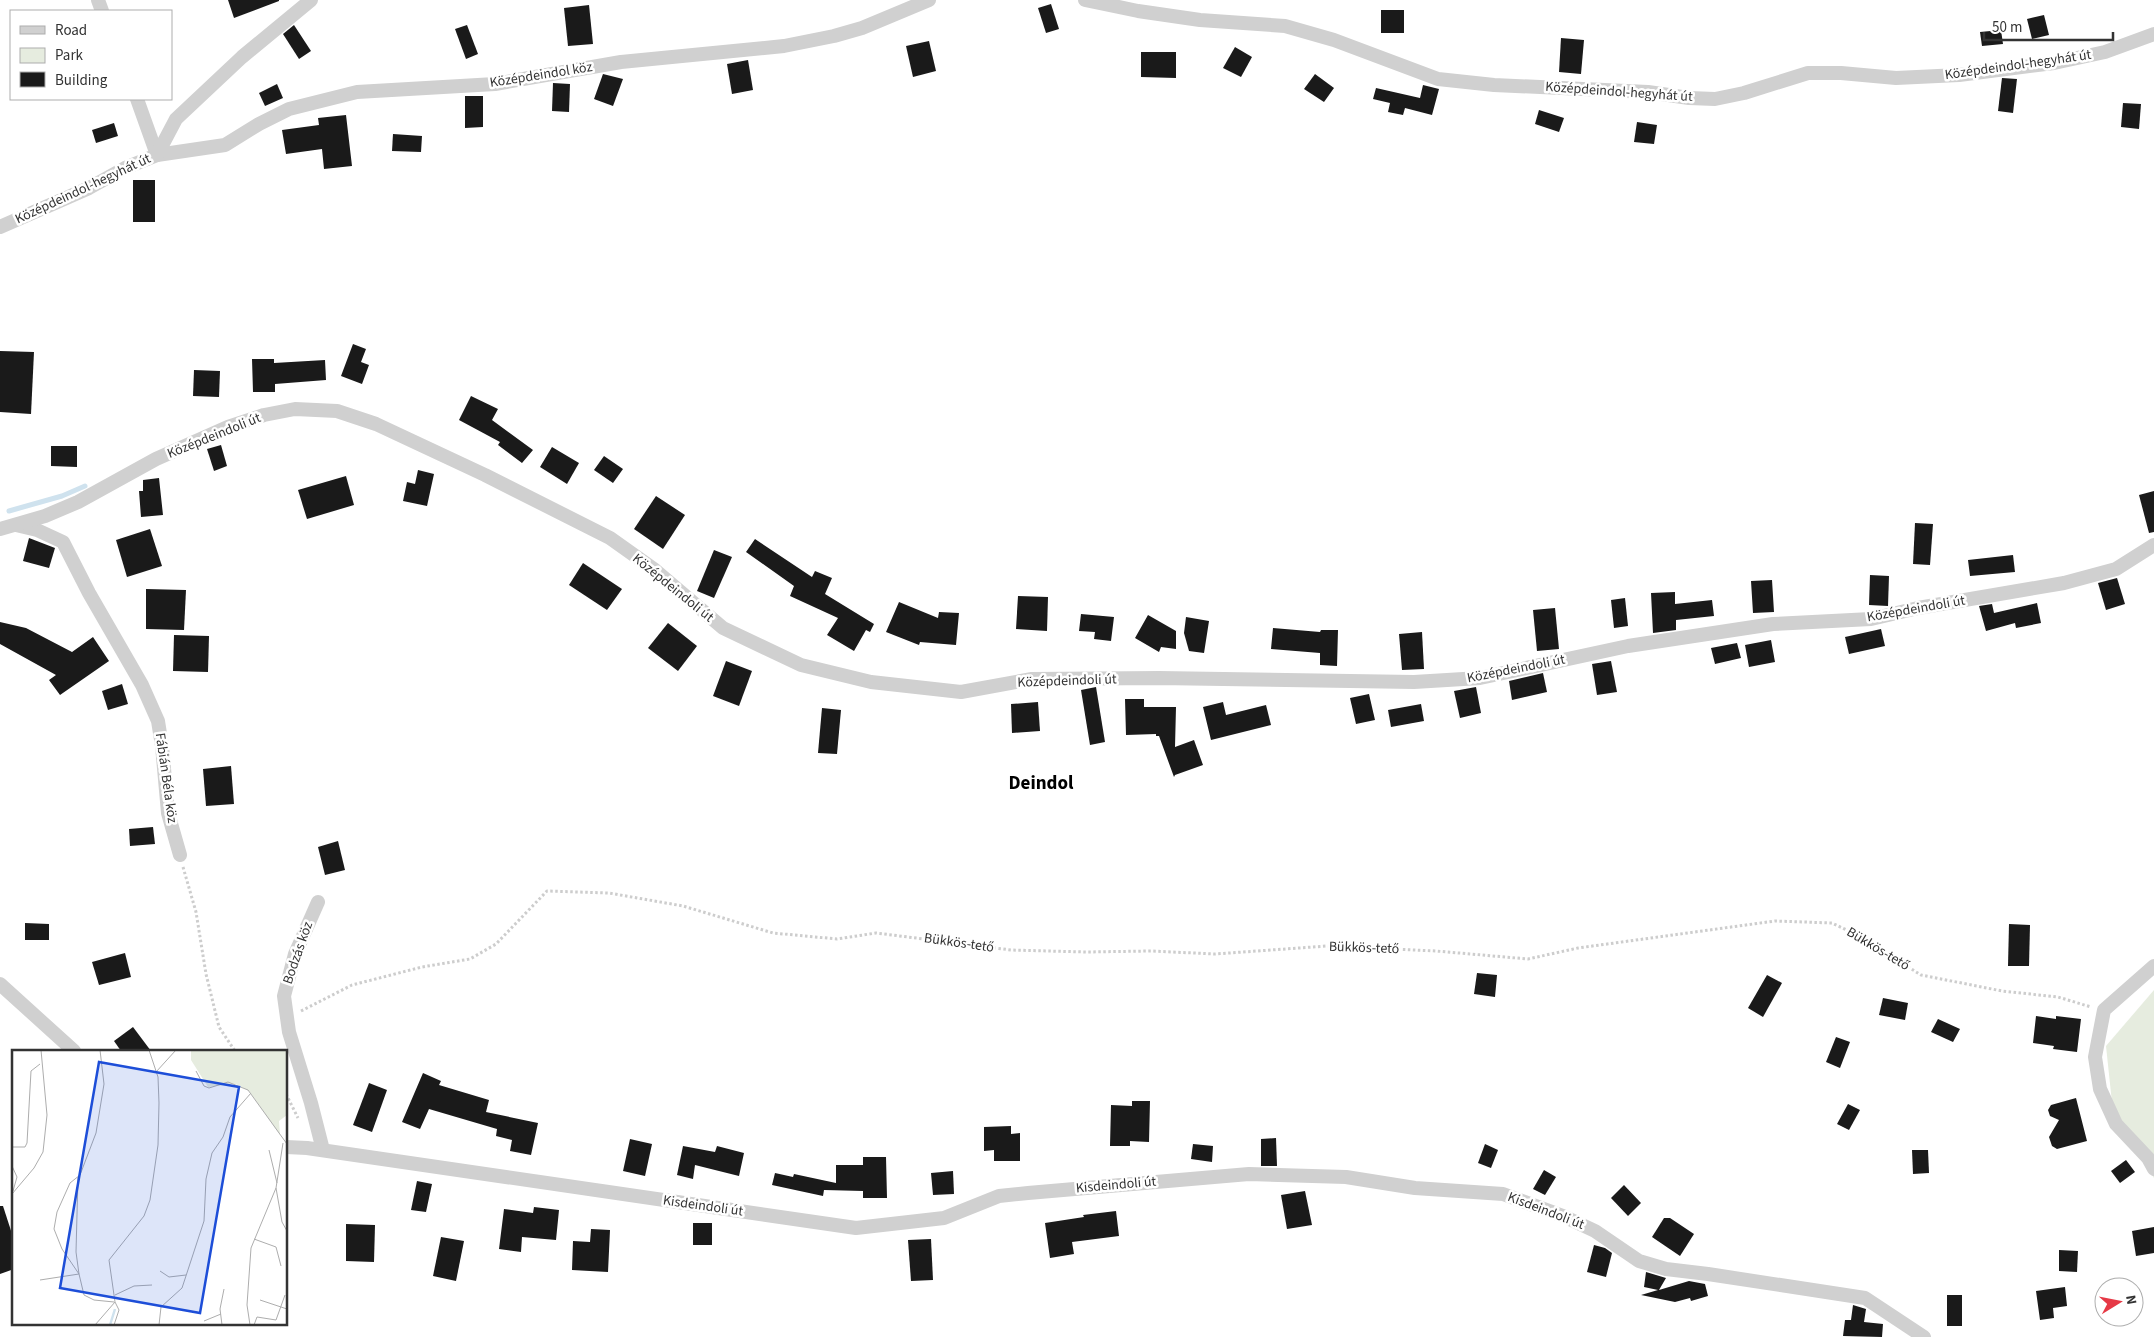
<svg xmlns="http://www.w3.org/2000/svg" width="2154" height="1337" font-family="'Source Sans 3',sans-serif">
<style>
.green{fill:#e6ecdf}
.lines{fill:none;stroke-linecap:round;stroke-linejoin:round}
.stream{stroke:#cfe2ee;stroke-width:5}
.building{fill:#1a1a1a}
.path{stroke:#cdcdcd;stroke-width:3;stroke-dasharray:2.5 2.5;stroke-linecap:butt}
.street{stroke:#d0d0d0;stroke-width:14}
.labels{text-anchor:middle;dominant-baseline:central;stroke-width:5;stroke-linejoin:round;paint-order:stroke}
.street-label{font-size:14px;fill:#333;stroke:#fff}
.district-label{font-size:19px;font-weight:bold;fill:#000;stroke:#fff}
.inset-river{fill:none;stroke:#cfe2ee;stroke-width:2.5}
.inset-road{fill:none;stroke:#adadad;stroke-width:1}
.view{fill:#1d4ed8;fill-opacity:0.15;stroke:#1d4ed8;stroke-width:2.5}
.inset-edge{fill:none;stroke:#333;stroke-width:2.5}
</style>
<rect width="100%" height="100%" fill="#fff"/>
<polygon class="green" points="2154,990 2154,1178 2113,1112 2106,1046"/>
<g class="lines">
<polyline class="stream" points="9,511 62,496 85,486"/>
</g>
<g class="building">
<polygon points="228,0 279,0 279,1 234,18"/>
<polygon points="1051,4 1059,29 1046,33 1038,8"/>
<polygon points="589,5 593,44 568,46 564,8"/>
<rect x="1381" y="10" width="23" height="23"/>
<polygon points="2044,15 2049,35 2032,39 2027,19"/>
<polygon points="294,25 311,51 299,59 283,34"/>
<polygon points="467,25 478,54 466,59 455,29"/>
<polygon points="2001,30 2003,44 1982,46 1980,32"/>
<polygon points="1561,38 1584,40 1581,74 1559,72"/>
<polygon points="929,41 936,71 913,77 906,46"/>
<polygon points="1235,47 1252,57 1241,77 1223,68"/>
<polygon points="1141,52 1176,52 1176,78 1141,77"/>
<polygon points="748,60 753,90 732,94 727,64"/>
<polygon points="603,74 623,79 613,106 594,99"/>
<polygon points="1315,74 1334,88 1324,102 1304,89"/>
<polygon points="2002,78 2017,79 2013,113 1998,111"/>
<polygon points="553,83 570,84 569,112 552,111"/>
<polygon points="277,84 283,98 265,106 259,93"/>
<polygon points="1423,85 1439,89 1432,115 1405,108 1403,115 1388,112 1390,103 1373,99 1376,88 1420,98"/>
<polygon points="465,96 483,96 483,127 465,128"/>
<polygon points="2123,103 2141,104 2139,129 2121,127"/>
<polygon points="1539,110 1564,118 1559,132 1535,124"/>
<polygon points="346,115 352,166 324,169 322,149 286,154 282,130 319,125 318,118"/>
<polygon points="1637,122 1657,125 1654,144 1634,142"/>
<polygon points="114,123 118,136 96,143 92,130"/>
<polygon points="393,134 422,136 421,152 392,151"/>
<rect x="133" y="180" width="22" height="42"/>
<polygon points="353,344 366,349 361,362 369,365 362,384 341,376"/>
<polygon points="0,351 34,352 31,414 0,412"/>
<polygon points="252,359 274,359 274,363 325,360 326,380 275,384 275,392 253,392"/>
<polygon points="194,370 220,371 219,397 193,396"/>
<polygon points="471,396 498,409 492,420 533,450 522,463 498,445 500,442 459,420"/>
<polygon points="221,445 227,466 214,471 207,449"/>
<polygon points="51,446 77,446 77,467 51,466"/>
<polygon points="552,447 579,463 567,484 540,467"/>
<polygon points="604,456 623,469 613,483 594,470"/>
<polygon points="418,470 434,474 427,506 403,501 407,482 415,484"/>
<polygon points="346,476 354,505 307,519 298,490"/>
<polygon points="159,478 163,515 141,517 139,491 143,491 143,480"/>
<polygon points="2154,491 2154,532 2149,533 2139,495"/>
<polygon points="656,496 685,515 663,549 634,529"/>
<polygon points="1915,523 1933,524 1930,565 1913,564"/>
<polygon points="150,529 162,566 127,577 116,540"/>
<polygon points="29,538 55,548 49,568 23,561"/>
<polygon points="755,539 812,577 815,571 832,578 825,594 874,624 870,632 866,630 854,651 827,635 838,618 790,596 794,586 746,552"/>
<polygon points="714,550 732,557 714,598 697,591"/>
<polygon points="2013,555 2015,572 1970,576 1968,560"/>
<polygon points="583,563 622,589 607,610 569,585"/>
<polygon points="1870,575 1889,576 1888,606 1869,605"/>
<polygon points="2117,578 2125,604 2106,610 2098,583"/>
<polygon points="1772,580 1774,612 1753,613 1751,581"/>
<polygon points="146,589 186,590 184,630 146,629"/>
<polygon points="1675,592 1675,604 1712,600 1714,616 1676,620 1676,630 1653,633 1651,593"/>
<polygon points="1018,596 1048,597 1047,631 1016,629"/>
<polygon points="1625,598 1628,626 1614,628 1611,600"/>
<polygon points="899,602 938,618 939,612 959,613 956,645 920,642 919,645 886,632"/>
<polygon points="2037,603 2041,623 2016,628 2015,623 1986,631 1979,606 1992,604 1994,613"/>
<polygon points="1555,608 1559,649 1537,651 1533,610"/>
<polygon points="1081,614 1114,617 1111,641 1094,639 1095,632 1079,631"/>
<polygon points="1148,615 1176,631 1176,649 1161,647 1159,652 1135,638"/>
<polygon points="1186,617 1209,621 1204,653 1189,651 1184,633"/>
<polygon points="0,622 26,628 72,652 93,637 109,661 60,695 49,680 56,675 0,644"/>
<polygon points="668,623 697,646 678,671 648,648"/>
<polygon points="1273,628 1320,632 1321,630 1338,630 1337,666 1320,665 1320,653 1271,649"/>
<polygon points="1881,629 1885,646 1849,654 1845,637"/>
<polygon points="1422,632 1424,669 1402,670 1399,634"/>
<polygon points="174,635 209,636 208,672 173,671"/>
<polygon points="1771,640 1775,662 1749,667 1745,645"/>
<polygon points="1737,643 1741,658 1715,664 1711,648"/>
<polygon points="726,661 752,671 739,706 713,696"/>
<polygon points="1611,661 1617,692 1597,695 1592,664"/>
<polygon points="1543,673 1547,692 1512,700 1509,681"/>
<polygon points="122,684 128,704 108,710 102,691"/>
<polygon points="1096,687 1105,742 1090,745 1081,690"/>
<polygon points="1476,687 1481,713 1460,718 1454,691"/>
<polygon points="1369,694 1375,720 1356,724 1350,698"/>
<polygon points="1125,699 1144,699 1144,707 1176,707 1175,747 1194,740 1203,765 1175,775 1174,777 1159,736 1156,736 1156,734 1126,735"/>
<polygon points="1038,702 1040,731 1012,733 1011,704"/>
<polygon points="1223,702 1226,715 1266,705 1271,725 1211,740 1203,707"/>
<polygon points="1421,704 1424,721 1391,727 1388,710"/>
<polygon points="822,708 841,710 837,754 818,753"/>
<polygon points="231,766 234,804 206,806 203,769"/>
<polygon points="153,827 155,844 130,846 129,829"/>
<polygon points="338,841 345,870 325,875 318,847"/>
<polygon points="25,923 49,924 49,940 25,940"/>
<polygon points="2009,924 2030,925 2029,966 2008,966"/>
<polygon points="125,953 131,977 99,985 92,962"/>
<polygon points="1477,973 1497,975 1495,997 1474,994"/>
<polygon points="1767,975 1782,983 1763,1017 1748,1008"/>
<polygon points="1883,998 1908,1003 1905,1020 1879,1015"/>
<polygon points="2036,1016 2056,1019 2056,1016 2081,1019 2077,1052 2053,1049 2054,1046 2033,1043"/>
<polygon points="1938,1019 1960,1029 1953,1042 1931,1032"/>
<polygon points="133,1027 151,1051 121,1051 114,1041"/>
<polygon points="1836,1037 1850,1042 1840,1068 1826,1062"/>
<polygon points="423,1073 441,1081 439,1085 489,1100 486,1112 538,1123 531,1155 510,1151 512,1140 496,1136 497,1129 429,1109 420,1129 402,1122"/>
<polygon points="369,1083 387,1090 372,1132 353,1125"/>
<polygon points="2076,1098 2087,1141 2057,1149 2052,1146 2049,1137 2059,1120 2050,1116 2048,1110 2051,1105"/>
<polygon points="1132,1101 1150,1101 1149,1142 1130,1141 1130,1146 1110,1146 1111,1105 1132,1106"/>
<polygon points="1848,1104 1860,1110 1849,1130 1837,1124"/>
<polygon points="1011,1126 1011,1134 1020,1133 1020,1161 994,1161 994,1150 984,1151 984,1127"/>
<polygon points="1276,1138 1277,1166 1261,1166 1261,1139"/>
<polygon points="630,1139 652,1144 645,1176 623,1171"/>
<polygon points="1193,1144 1213,1146 1212,1162 1191,1159"/>
<polygon points="1485,1144 1498,1150 1491,1168 1478,1163"/>
<polygon points="683,1146 715,1152 717,1146 744,1153 739,1176 695,1165 693,1179 677,1175"/>
<polygon points="1912,1150 1928,1150 1929,1173 1913,1174"/>
<polygon points="863,1157 886,1157 887,1198 863,1198 863,1191 824,1190 823,1196 772,1185 775,1173 793,1177 794,1174 836,1183 836,1165 863,1165"/>
<polygon points="2126,1160 2135,1172 2120,1183 2111,1171"/>
<polygon points="1544,1170 1556,1177 1545,1195 1533,1189"/>
<polygon points="953,1171 954,1194 933,1195 931,1173"/>
<polygon points="417,1181 432,1184 426,1212 411,1210"/>
<polygon points="1624,1185 1641,1203 1628,1216 1611,1198"/>
<polygon points="1305,1191 1312,1225 1287,1229 1281,1195"/>
<polygon points="0,1206 3,1206 14,1240 14,1269 0,1274"/>
<polygon points="534,1207 559,1210 556,1240 522,1237 521,1252 499,1249 504,1209 533,1213"/>
<polygon points="1116,1211 1119,1236 1072,1242 1074,1254 1050,1258 1045,1223 1084,1217 1083,1215"/>
<polygon points="1664,1218 1670,1218 1694,1234 1680,1256 1652,1237"/>
<rect x="693" y="1223" width="19" height="22"/>
<polygon points="346,1224 375,1225 374,1262 346,1261"/>
<polygon points="2154,1227 2154,1253 2136,1256 2132,1231"/>
<polygon points="591,1229 610,1230 608,1272 572,1270 573,1241 590,1242"/>
<polygon points="441,1237 464,1241 456,1281 433,1276"/>
<polygon points="931,1239 933,1280 911,1281 908,1240"/>
<polygon points="1594,1245 1605,1248 1612,1253 1606,1277 1587,1272"/>
<polygon points="2059,1250 2078,1251 2077,1272 2059,1271"/>
<polygon points="1646,1272 1666,1278 1659,1290 1689,1281 1705,1284 1708,1296 1691,1301 1690,1298 1675,1302 1641,1295 1658,1290 1644,1287"/>
<polygon points="2065,1287 2067,1306 2053,1308 2054,1318 2040,1320 2036,1291"/>
<rect x="1947" y="1295" width="15" height="31"/>
<polygon points="1853,1305 1866,1309 1864,1322 1883,1324 1882,1337 1843,1336 1845,1320 1851,1320"/>
</g>
<g class="lines">
<g class="path">
<polyline points="183,867 196,912 206,974 219,1027 235,1051"/>
<polyline points="301,1011 352,985 422,967 470,959 496,944 547,891 609,893 683,906 773,933 837,939 876,933 1011,950 1086,952 1151,951 1215,954 1327,946 1436,951 1528,959 1578,948 1775,921 1832,923 1857,935 1921,975 2002,991 2058,997 2091,1007"/>
<polyline points="286,1094 298,1118"/>
</g>
<g class="street">
<polyline points="98,0 102,11"/>
<polyline points="1085,0 1138,11 1200,20 1285,26 1334,40 1438,79 1494,85 1648,92 1689,98 1715,99 1744,93 1808,73 1841,73 1896,78 1959,75 2054,63 2105,52 2154,34"/>
<polyline points="137,99 157,155 225,145 259,124 289,109 357,92 495,84 621,62 784,46 834,36 862,28 929,0"/>
<polyline points="0,227 89,188 125,168 157,155 176,119 242,57 311,0"/>
<polyline points="16,525 37,530 63,542 89,593 142,685 158,721 162,746 168,813 180,855"/>
<polyline points="0,529 45,516 78,502 156,459 228,427 264,415 295,409 337,411 376,424 485,475 610,538 655,570 723,628 801,665 871,682 961,692 1032,679 1159,678 1414,682 1480,678 1628,646 1773,624 1871,619 1918,608 2064,583 2116,569 2154,545"/>
<polyline points="318,902 295,954 284,996 289,1032 311,1103 323,1150"/>
<polyline points="2154,966 2104,1010 2095,1057 2100,1089 2116,1124 2148,1158 2154,1169"/>
<polyline points="0,984 74,1051"/>
<polyline points="286,1147 307,1148 856,1228 944,1218 999,1196 1028,1193 1249,1174 1346,1177 1415,1188 1503,1194 1563,1216 1595,1231 1639,1261 1666,1269 1708,1274 1865,1298 1924,1337"/>
</g>
</g>
<g class="labels">
<g class="street-label">
<text transform="translate(2018 65) rotate(-8)">Középdeindol-hegyhát út</text>
<text transform="translate(541 75) rotate(-9)">Középdeindol köz</text>
<text transform="translate(1619 92) rotate(4)">Középdeindol-hegyhát út</text>
<text transform="translate(83 189) rotate(-25)">Középdeindol-hegyhát út</text>
<text transform="translate(214 436) rotate(-22)">Középdeindoli út</text>
<text transform="translate(673 588) rotate(39)">Középdeindoli út</text>
<text transform="translate(1916 609) rotate(-10)">Középdeindoli út</text>
<text transform="translate(1516 669) rotate(-11)">Középdeindoli út</text>
<text transform="translate(1067 681) rotate(-2)">Középdeindoli út</text>
<text transform="translate(166 778) rotate(82)">Fábián Béla köz</text>
<text transform="translate(959 943) rotate(8)">Bükkös-tető</text>
<text transform="translate(1364 948) rotate(2)">Bükkös-tető</text>
<text transform="translate(1878 949) rotate(31)">Bükkös-tető</text>
<text transform="translate(298 953) rotate(-71)">Bodzás köz</text>
<text transform="translate(1116 1185) rotate(-5)">Kisdeindoli út</text>
<text transform="translate(703 1206) rotate(8)">Kisdeindoli út</text>
<text transform="translate(1546 1211) rotate(21)">Kisdeindoli út</text>
</g>
<g class="district-label">
<text x="1041" y="783">Deindol</text>
</g>
</g>
<g transform="translate(12 1050)">
<rect width="275" height="275" fill="#fff"/>
<path d="M 179,0 L 275,0 L 275,65 L 267,71 L 268,85 L 237,41 L 224,34 L 196,37 L 179,10 Z" fill="#e6ecdf"/>
<path class="inset-river" d="M 98,275 L 103,259"/>
<path class="inset-road" d="M 88,0 L 92,34 L 84,83 L 68,125 L 58,133 L 45,162 L 42,179 L 50,199 L 67,224 L 72,245 L 82,250 L 102,252M 184,21 L 192,36 L 197,38 L 216,32 L 236,40 L 275,94M 144,22 L 164,0M 271,93 L 264,138 L 270,172 L 275,181M 0,97 L 13,97 L 15,93 L 19,21 L 28,14M 257,100 L 265,133M 0,116 L 5,127 L 1,141M 0,144 L 22,118 L 31,102 L 35,65 L 29,0M 242,189 L 264,197 L 269,216M 148,221 L 157,227 L 174,225M 28,230 L 67,224 L 64,202 L 66,127M 103,245 L 122,236 L 140,235M 248,250 L 275,259M 192,271 L 209,264M 83,275 L 103,252 L 97,210 L 132,166 L 138,150 L 146,95 L 147,53 L 146,27 L 137,0M 102,275 L 107,260 L 103,252M 147,275 L 149,257 L 170,238 L 192,171 L 194,129 L 200,103 L 211,87 L 218,67 L 239,43M 210,275 L 208,259 L 212,239M 238,275 L 235,255 L 239,198 L 264,138M 242,275 L 245,267 L 264,270 L 273,245"/>
<path class="view" d="M 87,12 L 227,37 L 188,263 L 48,238 Z"/>
<rect width="275" height="275" class="inset-edge"/>
</g>
<rect x="10" y="10" width="162" height="90" fill="#ffffff" stroke="#adadad"/>
<rect x="20" y="26" width="25" height="8" fill="#d0d0d0" stroke="#adadad"/>
<text x="55" y="35" font-size="15" fill="#333333">Road</text>
<rect x="20" y="48" width="25" height="15" fill="#e6ecdf" stroke="#adadad"/>
<text x="55" y="60" font-size="15" fill="#333333">Park</text>
<rect x="20" y="72" width="25" height="15" fill="#1a1a1a" stroke="#adadad"/>
<text x="55" y="85" font-size="15" fill="#333333">Building</text>
<g transform="translate(2119 1302) rotate(80)"><circle r="24" fill="#ffffff" stroke="#adadad"/>
<path d="M0-4L9 19L0 12L-9 19Z" fill="#e63946"/>
<text y="-8" font-size="14" font-weight="bold" text-anchor="middle" fill="#333333">N</text>
</g>
<path d="M1984 32v8h129v-8" fill="none" stroke="#333333" stroke-width="2.5"/>
<text x="1992" y="32" font-size="15" fill="#333333" stroke="#ffffff" stroke-width="4" paint-order="stroke">50 m</text>
</svg>
